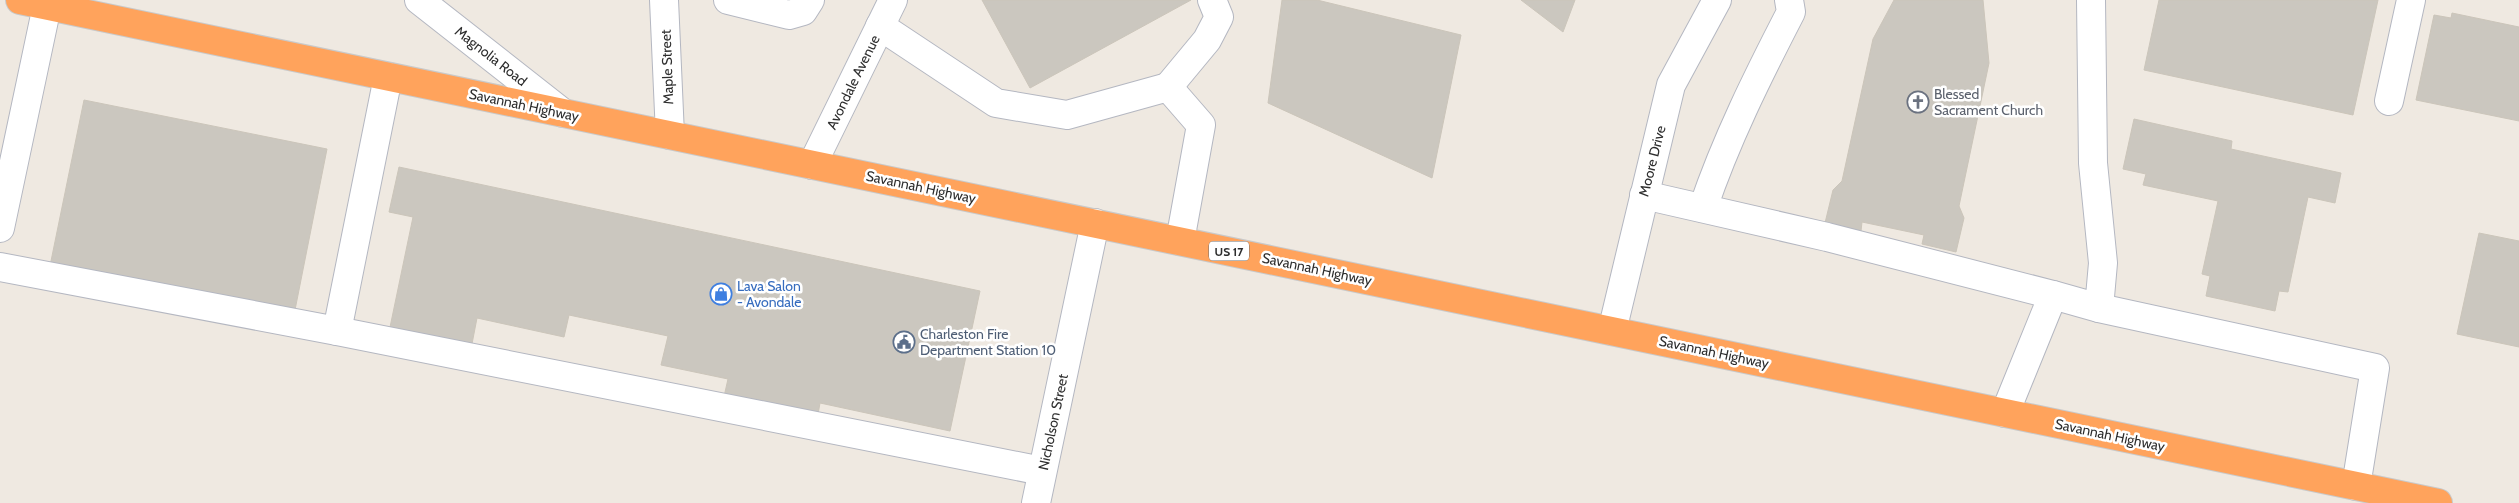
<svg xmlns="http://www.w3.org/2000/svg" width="2519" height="503" font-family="Cabin,sans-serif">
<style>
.building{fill:#cbc7bf;stroke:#cbc5ba}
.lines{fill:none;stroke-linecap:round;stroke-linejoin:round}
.minor-casing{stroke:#b4b7c1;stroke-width:30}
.highway-casing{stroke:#c9c9c9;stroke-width:30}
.minor{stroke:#fff;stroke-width:28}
.highway{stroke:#ffa35c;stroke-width:28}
.labels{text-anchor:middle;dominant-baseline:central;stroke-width:5;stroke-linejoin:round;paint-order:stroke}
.shield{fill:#fff;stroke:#6d6d6d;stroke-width:1}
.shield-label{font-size:12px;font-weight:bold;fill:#2e2e2e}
.street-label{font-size:14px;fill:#2e2e2e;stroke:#fff}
.worship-label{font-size:14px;fill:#5b616d;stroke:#fff;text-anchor:start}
.shop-label{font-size:14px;fill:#366cbe;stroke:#fff;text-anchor:start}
.service-label{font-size:14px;fill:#4e5e75;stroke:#fff;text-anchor:start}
</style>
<rect width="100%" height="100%" fill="#efe9e1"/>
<g class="building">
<polygon points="982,0 1191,0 1030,88"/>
<polygon points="1282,0 1317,0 1461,35 1432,178 1268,103"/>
<polygon points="1521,0 1575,0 1563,32"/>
<polygon points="1894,0 1983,0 1989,63 1959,206 1964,218 1956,252 1922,244 1924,235 1862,222 1861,231 1825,223 1833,190 1842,181 1873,39"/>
<polygon points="2159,0 2378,0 2353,115 2144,70"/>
<polygon points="2452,13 2519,27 2519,121 2416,100 2434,15 2451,18"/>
<polygon points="84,100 327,149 294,315 50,266"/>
<polygon points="2134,119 2232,141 2231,149 2341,173 2335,203 2308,197 2288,292 2279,291 2275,311 2206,296 2210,276 2202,274 2218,201 2143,185 2146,174 2123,169"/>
<polygon points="399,167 980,291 950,431 820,403 817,420 723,401 728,379 661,365 668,336 569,315 564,337 477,318 471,349 389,332 413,217 389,212"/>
<polygon points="2479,233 2519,241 2519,347 2457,334"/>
</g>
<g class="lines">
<g class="minor-casing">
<g id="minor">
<polyline points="419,0 563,113"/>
<polyline points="664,0 670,135"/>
<polyline points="728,0 789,15 803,11 810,0"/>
<polyline points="880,26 996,103 1067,115 1168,87 1201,125 1180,241"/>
<polyline points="1168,87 1207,40 1219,17 1212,0"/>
<polyline points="2389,101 2411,0"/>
<polyline points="812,165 893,0"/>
<polyline points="1644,195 1827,237 2053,295"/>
<path d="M 1703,208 C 1726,140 1758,76 1791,12 L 1789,0"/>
<polyline points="0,228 47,6"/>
<polyline points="0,267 337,331 1042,471"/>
<polyline points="2099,308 2375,368 2356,486"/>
<polyline points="337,331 388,77"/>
<polyline points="1612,331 1671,85 1717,0"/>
<polyline points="2005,413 2053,295 2099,308 2103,263 2093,163 2091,0"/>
<polyline points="1036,503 1095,223"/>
</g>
</g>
<g class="highway-casing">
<polyline id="highway" points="20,0 2438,503"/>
</g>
<use href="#minor" class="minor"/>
<use href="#highway" class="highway"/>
</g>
<defs>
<g id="church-ring" transform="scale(1.125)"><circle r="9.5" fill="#fff" stroke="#6b7280" stroke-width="1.5"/><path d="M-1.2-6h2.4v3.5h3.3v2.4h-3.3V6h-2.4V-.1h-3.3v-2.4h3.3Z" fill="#6b7280"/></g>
<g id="shop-ring" transform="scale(1.125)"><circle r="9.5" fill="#fff" stroke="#3f7fe0" stroke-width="1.5"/><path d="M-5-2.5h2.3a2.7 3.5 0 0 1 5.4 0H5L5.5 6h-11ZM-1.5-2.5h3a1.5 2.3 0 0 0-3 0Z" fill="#3f7fe0"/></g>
<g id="civic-ring" transform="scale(1.125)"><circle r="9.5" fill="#fff" stroke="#5c6f8a" stroke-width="1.5"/><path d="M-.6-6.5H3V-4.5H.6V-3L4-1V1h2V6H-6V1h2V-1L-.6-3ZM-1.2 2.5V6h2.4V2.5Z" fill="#5c6f8a"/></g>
</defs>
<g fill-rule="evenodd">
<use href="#church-ring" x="1918" y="102"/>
<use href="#shop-ring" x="721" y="294"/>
<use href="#civic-ring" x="904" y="342"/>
</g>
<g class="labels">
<rect class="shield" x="1209" y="241.5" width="40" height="19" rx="4"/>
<g class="shield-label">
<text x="1229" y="251">US 17</text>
</g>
<g class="street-label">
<text transform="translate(491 56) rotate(38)">Magnolia Road</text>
<text transform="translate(667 67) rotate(-92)">Maple Street</text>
<text transform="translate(853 82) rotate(-64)">Avondale Avenue</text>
<text transform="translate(524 105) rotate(12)">Savannah Highway</text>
<text transform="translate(1652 161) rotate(-76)">Moore Drive</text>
<text transform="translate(921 187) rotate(12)">Savannah Highway</text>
<text transform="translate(1317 269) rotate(12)">Savannah Highway</text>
<text transform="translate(1714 352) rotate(12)">Savannah Highway</text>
<text transform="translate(1053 422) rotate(-78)">Nicholson Street</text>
<text transform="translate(2110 435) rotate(12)">Savannah Highway</text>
</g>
<g class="worship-label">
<text x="1934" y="94">Blessed<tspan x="1934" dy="16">Sacrament Church</tspan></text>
</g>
<g class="shop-label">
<text x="737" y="286">Lava Salon<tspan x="737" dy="16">- Avondale</tspan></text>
</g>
<g class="service-label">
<text x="920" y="334">Charleston Fire<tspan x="920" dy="16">Department Station 10</tspan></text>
</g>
</g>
</svg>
